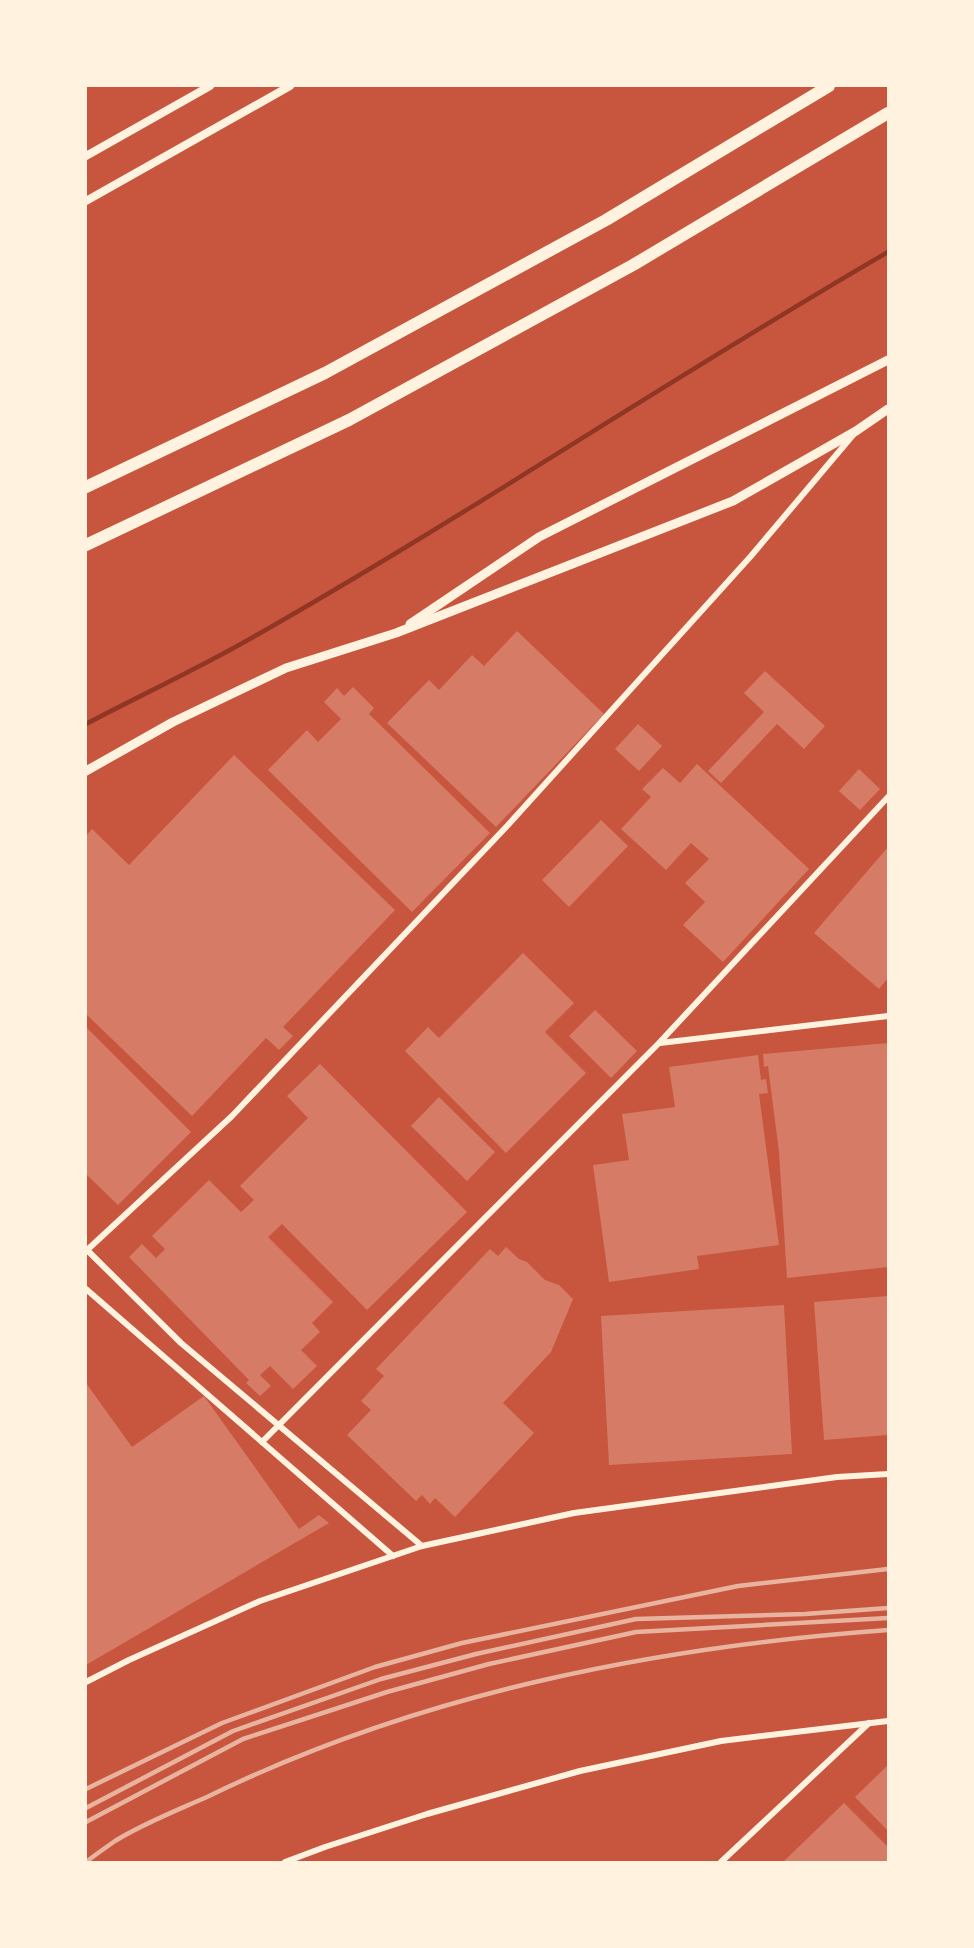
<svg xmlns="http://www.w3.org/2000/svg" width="974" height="1948" font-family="Jost,sans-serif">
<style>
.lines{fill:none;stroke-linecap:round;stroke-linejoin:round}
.stream{stroke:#8f3625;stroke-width:4.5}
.building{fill:#d67c66}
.minor{stroke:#fff3e0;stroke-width:6}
.tertiary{stroke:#fff3e0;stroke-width:8}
.secondary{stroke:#fff3e0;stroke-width:9}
.motorway{stroke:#fff3e0;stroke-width:12}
.rail{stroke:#e9b49f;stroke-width:4.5}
</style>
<rect width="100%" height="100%" fill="#c8553d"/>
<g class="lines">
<path class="stream" d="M 86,724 C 139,696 195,670 248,640 C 465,517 672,377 888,252"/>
</g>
<g class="building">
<polygon points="517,631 604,714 496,827 387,723 429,680 439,690 472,655 484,666"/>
<polygon points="765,671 825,726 804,749 777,724 721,783 708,771 764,712 744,693"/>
<polygon points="353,687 374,708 369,714 490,833 412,912 268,770 307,730 318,742 341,719 324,702 337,688 344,696"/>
<polygon points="638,724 662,746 639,771 615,749"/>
<polygon points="234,755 395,910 283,1027 293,1036 279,1050 266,1038 192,1116 86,1014 86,836 92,829 129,865"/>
<polygon points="697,764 809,869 723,962 683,925 705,902 685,883 709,859 691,843 666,870 621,829 651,797 642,789 663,768 680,783"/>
<polygon points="859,769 880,789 860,810 839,791"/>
<polygon points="601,820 628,846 569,907 542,880"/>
<polygon points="888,847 888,978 879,989 814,933"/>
<polygon points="523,953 574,1003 545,1032 586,1073 506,1153 405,1051 428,1027 439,1038"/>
<polygon points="595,1010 637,1051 611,1078 569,1036"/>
<polygon points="86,1027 191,1132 118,1205 86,1174"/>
<polygon points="888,1043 888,1267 787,1278 779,1152 768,1066 764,1067 763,1054"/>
<polygon points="758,1055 761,1080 766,1079 768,1093 759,1094 779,1245 697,1256 699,1269 609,1282 593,1165 629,1160 622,1114 675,1107 669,1067"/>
<polygon points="320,1064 467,1212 367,1310 282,1224 268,1237 333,1302 312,1323 320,1332 301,1350 317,1366 293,1389 270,1366 260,1375 271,1386 260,1396 246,1383 249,1380 129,1257 142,1244 156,1258 165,1249 152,1236 209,1180 241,1212 254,1200 240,1186 308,1118 287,1096"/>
<polygon points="439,1097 495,1152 467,1181 411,1126"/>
<polygon points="506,1247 519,1259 527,1262 545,1280 559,1285 573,1299 551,1352 503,1403 534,1433 455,1517 435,1498 430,1504 422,1495 416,1501 347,1435 371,1410 361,1401 384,1376 376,1369 490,1249 498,1256"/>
<polygon points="888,1296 888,1435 824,1440 814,1302"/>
<polygon points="784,1305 792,1454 609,1465 601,1316"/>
<polygon points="86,1383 132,1447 204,1396 299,1529 319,1515 329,1523 86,1665"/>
<polygon points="888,1765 888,1831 855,1797"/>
<polygon points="844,1803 888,1847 888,1862 783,1862"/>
</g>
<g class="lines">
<g class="minor">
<polyline points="660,1043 888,1016"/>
<polyline points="86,1249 181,1343 422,1546"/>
<polyline points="86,1251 232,1116 508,825 751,556 853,435"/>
<polyline points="86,1289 393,1556"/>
<polyline points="262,1442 659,1043 888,797"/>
<polyline points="86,1682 129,1660 260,1601 422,1546 574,1513 837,1477 888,1474"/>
<polyline points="285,1862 325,1847 427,1814 580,1771 721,1741 888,1721"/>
<polyline points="721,1862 869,1723"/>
</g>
<g class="tertiary">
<polyline points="86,156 210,86"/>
<polyline points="86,201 290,86"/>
</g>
<g class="secondary">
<polyline points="410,624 539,537 888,360"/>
<polyline points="86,771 173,722 286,668 396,633 733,501 856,431 888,409"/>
</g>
<g class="motorway">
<polyline points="86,487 325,373 606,220 829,86"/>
<polyline points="86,545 349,420 633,265 888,113"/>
</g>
<g class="rail">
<polyline points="86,1789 222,1723 375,1667 462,1643 738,1586 888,1569"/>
<polyline points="86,1808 233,1731 381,1679 476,1654 636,1619 805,1614 888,1608"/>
<polyline points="86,1822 243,1739 387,1692 489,1664 636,1632 888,1618"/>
<path d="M 86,1862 C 95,1855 105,1848 115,1841 C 144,1823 178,1810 209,1796 C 421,1693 655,1647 888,1630"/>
</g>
</g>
<rect width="974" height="1948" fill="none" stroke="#fff3e0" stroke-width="174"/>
</svg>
